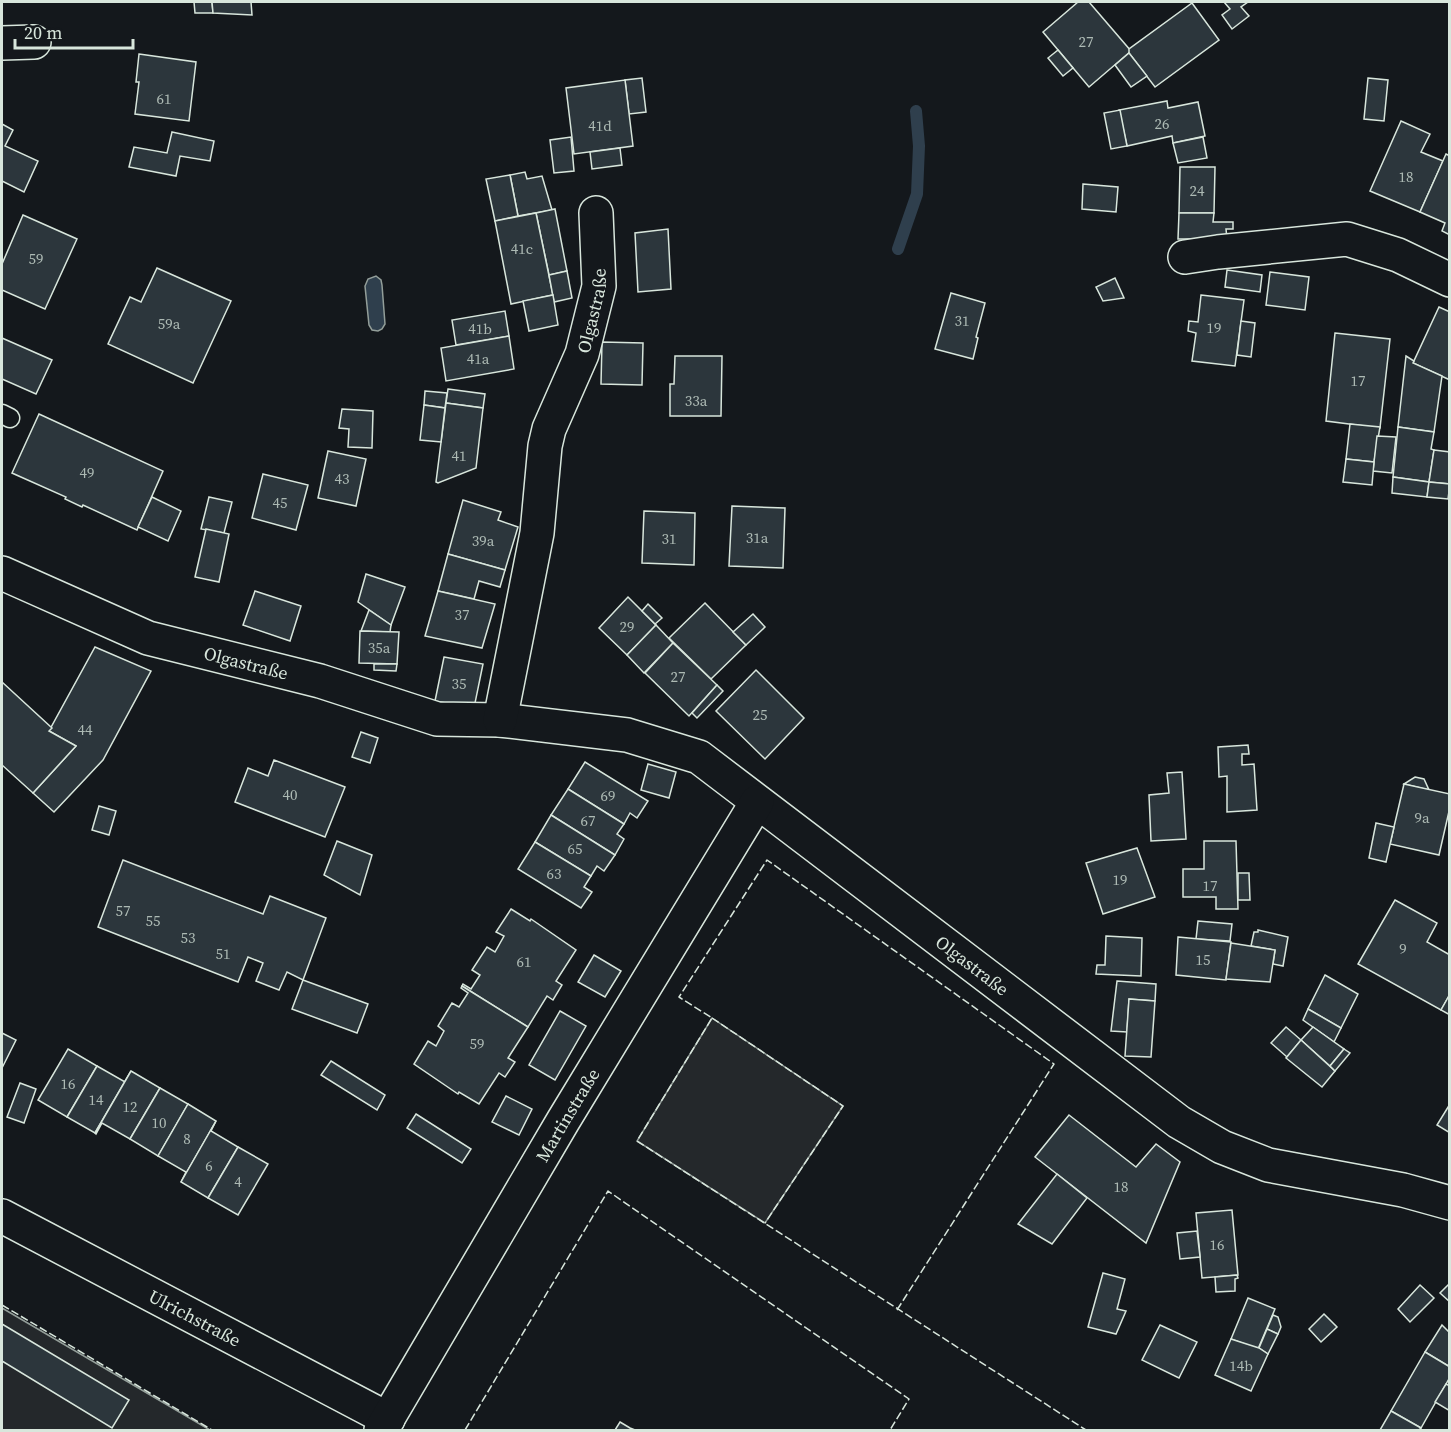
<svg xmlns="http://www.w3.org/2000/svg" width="1451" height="1432" font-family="'Source Serif 4',serif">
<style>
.parking{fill:#24282b;stroke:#939e99;stroke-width:1.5}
.water{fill:#2f3f4d;stroke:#939e99;stroke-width:1.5}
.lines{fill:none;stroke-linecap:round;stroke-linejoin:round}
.stream{stroke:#2f3f4d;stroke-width:12}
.building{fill:#2c363c;stroke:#d8e6dc;stroke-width:1.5}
.lane-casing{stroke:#d8e6dc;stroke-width:21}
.street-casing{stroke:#d8e6dc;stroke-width:36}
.lane{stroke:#14181c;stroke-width:18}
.street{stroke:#14181c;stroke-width:33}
.fence{stroke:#d8e6dc;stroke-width:1.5;stroke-dasharray:8 3;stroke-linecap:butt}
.labels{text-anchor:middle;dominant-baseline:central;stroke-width:4.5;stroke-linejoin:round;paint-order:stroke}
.number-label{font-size:15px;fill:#adbab4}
.street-label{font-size:18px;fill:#d8e6dc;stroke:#14181c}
</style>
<rect width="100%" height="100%" fill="#14181c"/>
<g class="parking">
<polygon points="712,1018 843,1106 765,1223 637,1141"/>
<polygon points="2,1308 210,1430 2,1430"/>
</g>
<polygon class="water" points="376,276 381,280 382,285 385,324 382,329 378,331 372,330 369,325 365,286 368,279"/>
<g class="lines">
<polyline class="stream" points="898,249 917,194 919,146 916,111"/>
</g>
<g class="building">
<polygon points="194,2 212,2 213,13 195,13"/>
<polygon points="212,2 251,2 252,15 213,13"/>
<polygon points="1078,2 1089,2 1131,51 1089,87 1043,32"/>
<polygon points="1224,2 1248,2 1241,7 1249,16 1232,29 1222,15 1230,9"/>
<polygon points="1192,3 1219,40 1155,87 1129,53 1129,49"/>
<polygon points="1058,50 1073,68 1063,76 1048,58"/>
<polygon points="1129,53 1147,76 1131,87 1115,65"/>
<polygon points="139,54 196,62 189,121 135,114 139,82 136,82"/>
<polygon points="642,78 646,112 629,114 625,80"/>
<polygon points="1368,78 1388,80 1384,121 1364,119"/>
<polygon points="625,80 633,146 574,154 566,88"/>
<polygon points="1167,101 1168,108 1198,102 1205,136 1173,143 1172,136 1127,146 1119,110"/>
<polygon points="1120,110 1127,146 1111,149 1104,113"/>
<polygon points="1401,121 1430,134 1421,152 1443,161 1420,212 1370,191"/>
<polygon points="2,124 13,130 5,146 38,161 24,192 2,181"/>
<polygon points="172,132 214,141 210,161 180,156 176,176 129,167 134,147 167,153"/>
<polygon points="571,137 574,171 554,173 550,140"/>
<polygon points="1203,137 1207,158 1178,163 1173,143"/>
<polygon points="620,148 622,165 592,169 590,152"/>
<polygon points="1446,154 1450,156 1450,235 1442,231 1445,223 1420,212"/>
<polygon points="1180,167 1215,167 1214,213 1179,213"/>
<polygon points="525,172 527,179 542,176 552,210 518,216 510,175"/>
<polygon points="510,175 518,216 495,221 486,179"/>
<polygon points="1083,184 1118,187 1116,212 1082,209"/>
<polygon points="555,209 567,271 549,275 536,213"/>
<polygon points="536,213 553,295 511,304 495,221"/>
<polygon points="1179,213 1214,213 1213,222 1233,222 1233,229 1226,229 1227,239 1178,239"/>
<polygon points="23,215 77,239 45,309 2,290 2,264"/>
<polygon points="668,229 671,289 638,292 635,233"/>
<polygon points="157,268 231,301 193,383 108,344 130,297 141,302"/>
<polygon points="1227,270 1262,275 1260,292 1225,287"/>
<polygon points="567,271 572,298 554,302 549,275"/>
<polygon points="1270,272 1309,277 1305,310 1266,305"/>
<polygon points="1115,278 1124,298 1103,301 1096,287"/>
<polygon points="951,293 985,303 976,337 978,338 973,359 935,349"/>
<polygon points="553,295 558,325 529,331 523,301"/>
<polygon points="1201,295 1244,300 1235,366 1192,361 1196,333 1188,331 1189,321 1198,322"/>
<polygon points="1439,307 1450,312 1450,380 1413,363"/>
<polygon points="505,311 509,336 456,345 452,320"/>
<polygon points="1241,321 1255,323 1251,357 1237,355"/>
<polygon points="1335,333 1390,339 1380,428 1326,421"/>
<polygon points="509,336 514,369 446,381 441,348"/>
<polygon points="2,338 52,360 36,394 2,379"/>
<polygon points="602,342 643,343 642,385 601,384"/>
<polygon points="675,356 722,356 721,416 670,416 670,384 674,384"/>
<polygon points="1406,356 1414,361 1413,363 1442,376 1434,432 1398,427"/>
<polygon points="448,389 485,394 483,408 446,403"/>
<polygon points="425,391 447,393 445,408 424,405"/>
<polygon points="446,403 483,408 476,468 438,483 436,482"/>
<polygon points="424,405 445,408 441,442 420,440"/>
<polygon points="342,409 373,411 372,448 348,447 349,429 339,428"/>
<polygon points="39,414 163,471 137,530 83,505 82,507 65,499 66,497 12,473"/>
<polygon points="1350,424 1380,427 1374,462 1346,459"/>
<polygon points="1398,427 1434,432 1431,449 1434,450 1429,482 1393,477"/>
<polygon points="1377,436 1396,437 1392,473 1373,471"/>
<polygon points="1434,450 1450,452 1450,484 1429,482"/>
<polygon points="328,451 366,459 356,506 318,498"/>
<polygon points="1346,459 1374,462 1372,485 1343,482"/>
<polygon points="263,474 308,485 296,530 252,518"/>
<polygon points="1393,477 1429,482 1427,497 1392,493"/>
<polygon points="1429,482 1450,484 1448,499 1427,497"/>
<polygon points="152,497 181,511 168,541 138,527"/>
<polygon points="209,497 232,502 224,533 201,529"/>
<polygon points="463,500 501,512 498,520 518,527 505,570 448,554"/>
<polygon points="732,506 785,508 783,568 729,566"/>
<polygon points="644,511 695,513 694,565 642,563"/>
<polygon points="206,529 229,534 219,582 195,577"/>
<polygon points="448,554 505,570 500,587 479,581 474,599 438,591"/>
<polygon points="366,574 405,587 391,625 358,602"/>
<polygon points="255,591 301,606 290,641 243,625"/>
<polygon points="438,591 495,604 482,648 425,636"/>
<polygon points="628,597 656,625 627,655 599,628"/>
<polygon points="705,603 746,645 711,679 669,638"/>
<polygon points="648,604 662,618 655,624 642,611"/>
<polygon points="369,610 391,625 390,632 361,631"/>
<polygon points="753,614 765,627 746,645 733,632"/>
<polygon points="656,625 673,643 644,673 627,655"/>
<polygon points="360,631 399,632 397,664 359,663"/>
<polygon points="673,643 717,685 689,716 645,673"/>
<polygon points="95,647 151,671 103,760 54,812 33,793 76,746 49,731"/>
<polygon points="444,657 483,664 474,708 435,701"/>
<polygon points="374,664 397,664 396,671 374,670"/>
<polygon points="756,670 804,718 765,759 716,711"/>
<polygon points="2,682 52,728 49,731 76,746 33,793 2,765"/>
<polygon points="717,685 723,691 697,718 692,713"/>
<polygon points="361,732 378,738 370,763 352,757"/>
<polygon points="1248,745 1249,754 1242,754 1242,765 1254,764 1257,810 1227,812 1227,776 1219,777 1218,747"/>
<polygon points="274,760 345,787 325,837 235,802 248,768 268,776"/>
<polygon points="585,762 648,801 637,818 630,813 624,824 568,789"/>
<polygon points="648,764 676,772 669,798 641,790"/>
<polygon points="1182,772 1186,839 1151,841 1149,795 1169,793 1167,773"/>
<polygon points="1415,777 1424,779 1429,790 1404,784"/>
<polygon points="1404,784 1450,794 1450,807 1439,855 1390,844"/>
<polygon points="568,789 624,824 617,834 624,839 615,855 551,815"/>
<polygon points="99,806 116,811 109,835 92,830"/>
<polygon points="551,815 615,855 604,871 597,866 591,876 535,842"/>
<polygon points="1376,823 1394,827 1386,862 1369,858"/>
<polygon points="337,841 372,855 360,895 324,875"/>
<polygon points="1204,841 1236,841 1238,909 1216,909 1216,897 1183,897 1183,869 1204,869"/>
<polygon points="535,842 591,876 584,887 592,892 581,908 518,869"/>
<polygon points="1137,848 1155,897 1103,914 1086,863"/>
<polygon points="123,860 263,914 270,896 326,918 303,980 287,972 279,990 256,981 263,963 248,957 238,982 98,927"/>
<polygon points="1238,873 1249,873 1250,900 1238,900"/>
<polygon points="1395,900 1437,923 1427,942 1450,955 1450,994 1441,1010 1358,964"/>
<polygon points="511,909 530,921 531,919 576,950 556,981 562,985 553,1000 547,996 528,1027 462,986 463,984 471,989 480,975 472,970 487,947 495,952 504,936 496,932"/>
<polygon points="1198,921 1232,924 1230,941 1196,939"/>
<polygon points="1258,930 1288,937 1283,966 1273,964 1275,950 1251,946 1254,932 1258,932"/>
<polygon points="1106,936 1142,938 1141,976 1096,974 1097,965 1105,965"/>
<polygon points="1178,937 1231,942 1226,980 1176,975"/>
<polygon points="1231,943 1275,950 1270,982 1226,979"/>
<polygon points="594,955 621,971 605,997 578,982"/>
<polygon points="1325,975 1358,994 1341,1028 1308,1009"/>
<polygon points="303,980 368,1004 357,1033 292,1009"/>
<polygon points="1117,981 1156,984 1155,1001 1129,999 1127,1032 1111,1031"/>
<polygon points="462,986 528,1027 508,1058 515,1062 505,1077 499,1073 479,1104 459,1092 458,1094 414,1064 428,1041 436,1046 444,1031 438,1026 452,1003 459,1007 468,993 461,988"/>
<polygon points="1450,994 1450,1015 1441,1010"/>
<polygon points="1129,999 1155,1001 1151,1057 1125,1056"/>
<polygon points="1308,1009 1341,1028 1334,1042 1303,1020"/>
<polygon points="560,1011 586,1026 555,1080 529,1065"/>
<polygon points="1286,1027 1301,1040 1287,1057 1271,1043"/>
<polygon points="1313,1027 1344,1049 1330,1066 1301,1040"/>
<polygon points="2,1033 16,1040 2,1068"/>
<polygon points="1301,1040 1335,1071 1322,1087 1286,1058"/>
<polygon points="68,1049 97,1066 67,1117 38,1100"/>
<polygon points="1344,1049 1350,1053 1335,1071 1330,1066"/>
<polygon points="331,1061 385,1095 377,1110 321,1075"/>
<polygon points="97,1066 125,1082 131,1071 95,1133 67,1117"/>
<polygon points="131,1071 160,1088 130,1139 102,1123 96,1134 95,1133"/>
<polygon points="20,1083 36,1089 24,1123 7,1117"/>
<polygon points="160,1088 188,1104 158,1156 130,1139"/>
<polygon points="506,1096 532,1109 519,1135 492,1122"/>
<polygon points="188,1104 216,1121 181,1182 186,1172 158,1156"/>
<polygon points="1450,1104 1450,1133 1437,1125"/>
<polygon points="416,1114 471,1149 462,1163 407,1128"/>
<polygon points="1069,1115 1136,1167 1156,1144 1180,1162 1146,1243 1035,1157"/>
<polygon points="216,1121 211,1131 238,1147 208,1198 181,1182"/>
<polygon points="238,1147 268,1164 238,1215 208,1198"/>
<polygon points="1057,1174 1087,1198 1052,1244 1018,1224"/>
<polygon points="1232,1210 1238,1275 1202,1278 1196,1213"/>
<polygon points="1197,1231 1200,1257 1180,1259 1177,1233"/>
<polygon points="1103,1273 1125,1279 1117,1309 1126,1311 1116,1334 1088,1327"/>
<polygon points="1237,1275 1238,1278 1235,1279 1235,1291 1216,1292 1215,1277"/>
<polygon points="1450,1283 1450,1302 1440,1293"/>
<polygon points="1420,1285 1434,1298 1410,1322 1398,1309"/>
<polygon points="1248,1298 1275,1309 1258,1349 1231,1339"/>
<polygon points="1324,1314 1337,1327 1321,1342 1309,1329"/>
<polygon points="1273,1315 1278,1317 1281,1327 1278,1334 1267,1329"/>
<polygon points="2,1324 129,1400 112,1428 2,1361"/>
<polygon points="1160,1325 1197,1342 1179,1378 1142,1360"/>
<polygon points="1442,1325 1448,1331 1450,1330 1450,1367 1425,1352"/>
<polygon points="1267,1329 1278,1334 1268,1354 1259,1348"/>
<polygon points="1231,1339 1259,1348 1268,1354 1251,1391 1215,1375"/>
<polygon points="1425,1352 1450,1367 1450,1377 1421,1428 1391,1411"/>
<polygon points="1446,1384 1450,1386 1450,1411 1435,1402"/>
<polygon points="1391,1411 1421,1428 1419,1430 1380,1430"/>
<polygon points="620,1422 630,1428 635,1430 615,1430"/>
</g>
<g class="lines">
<g class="lane-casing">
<polyline id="lane" points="2,414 10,418"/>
</g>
<g class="street-casing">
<g id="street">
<polyline points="2,43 34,42"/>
<polyline points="1185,257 1218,252 1347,239 1398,255 1450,280"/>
<path id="s1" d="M 2,573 L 148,638 L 320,681 L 437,719 L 500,720 L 627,735 L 699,757 L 1179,1122 L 1222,1147 L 1268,1165 L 1403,1190 L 1450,1203"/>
<path id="s2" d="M 500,720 L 537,533 L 545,446 L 549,429 L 582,354 L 599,286 L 596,213"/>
<path id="s3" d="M 2,1216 L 388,1419"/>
<path id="s4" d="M 381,1430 L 563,1121 L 757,802"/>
</g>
</g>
<use href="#lane" class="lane"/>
<use href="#street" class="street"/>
<g class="fence">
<polyline points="712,1018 843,1106 765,1223"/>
<polyline points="2,1305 212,1430"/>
<polyline points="897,1310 1054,1064 767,860 679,997 712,1018 637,1141 1086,1430"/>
<polyline points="465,1430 608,1191 909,1399 890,1430"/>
</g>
</g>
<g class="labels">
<g class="number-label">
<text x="1086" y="41">27</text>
<text x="164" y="98">61</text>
<text x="1162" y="123">26</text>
<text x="600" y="125">41d</text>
<text x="1406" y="176">18</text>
<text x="1197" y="190">24</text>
<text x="522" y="248">41c</text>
<text x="36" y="258">59</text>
<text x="962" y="320">31</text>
<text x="169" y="323">59a</text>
<text x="1214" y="327">19</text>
<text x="480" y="328">41b</text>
<text x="478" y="358">41a</text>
<text x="1358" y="380">17</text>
<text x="696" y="400">33a</text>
<text x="459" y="455">41</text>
<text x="87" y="472">49</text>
<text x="342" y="478">43</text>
<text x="280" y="502">45</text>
<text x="757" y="537">31a</text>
<text x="669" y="538">31</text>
<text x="483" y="540">39a</text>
<text x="462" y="614">37</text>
<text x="627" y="626">29</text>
<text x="379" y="647">35a</text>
<text x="678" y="676">27</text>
<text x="459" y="683">35</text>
<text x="760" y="714">25</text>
<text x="85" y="729">44</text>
<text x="290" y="794">40</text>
<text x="608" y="795">69</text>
<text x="1422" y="817">9a</text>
<text x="588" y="820">67</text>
<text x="575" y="848">65</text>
<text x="554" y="873">63</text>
<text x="1120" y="879">19</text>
<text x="1210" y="885">17</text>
<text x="123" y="910">57</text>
<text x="153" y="920">55</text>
<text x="188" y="937">53</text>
<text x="1403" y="948">9</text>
<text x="223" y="953">51</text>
<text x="1203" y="959">15</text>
<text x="524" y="961">61</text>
<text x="477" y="1043">59</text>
<text x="68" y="1083">16</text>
<text x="96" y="1099">14</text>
<text x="130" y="1106">12</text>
<text x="159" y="1122">10</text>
<text x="187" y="1138">8</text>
<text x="209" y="1165">6</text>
<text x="238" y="1181">4</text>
<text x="1121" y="1186">18</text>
<text x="1217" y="1244">16</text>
<text x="1241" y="1365">14b</text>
</g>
<g class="street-label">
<text stroke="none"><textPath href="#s2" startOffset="422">Olgastraße</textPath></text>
<text stroke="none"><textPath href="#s1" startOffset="261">Olgastraße</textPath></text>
<text stroke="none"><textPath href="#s1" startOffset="1070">Olgastraße</textPath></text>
<text stroke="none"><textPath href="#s4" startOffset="366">Martinstraße</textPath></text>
<text stroke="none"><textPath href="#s3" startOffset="218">Ulrichstraße</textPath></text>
</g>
</g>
<rect width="1451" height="1432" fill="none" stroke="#d8e6dc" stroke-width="6"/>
<path d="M15 39v9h118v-9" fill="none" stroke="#d8e6dc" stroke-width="3"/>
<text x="24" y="39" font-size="18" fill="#d8e6dc" stroke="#14181c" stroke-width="4.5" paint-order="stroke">20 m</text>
</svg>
